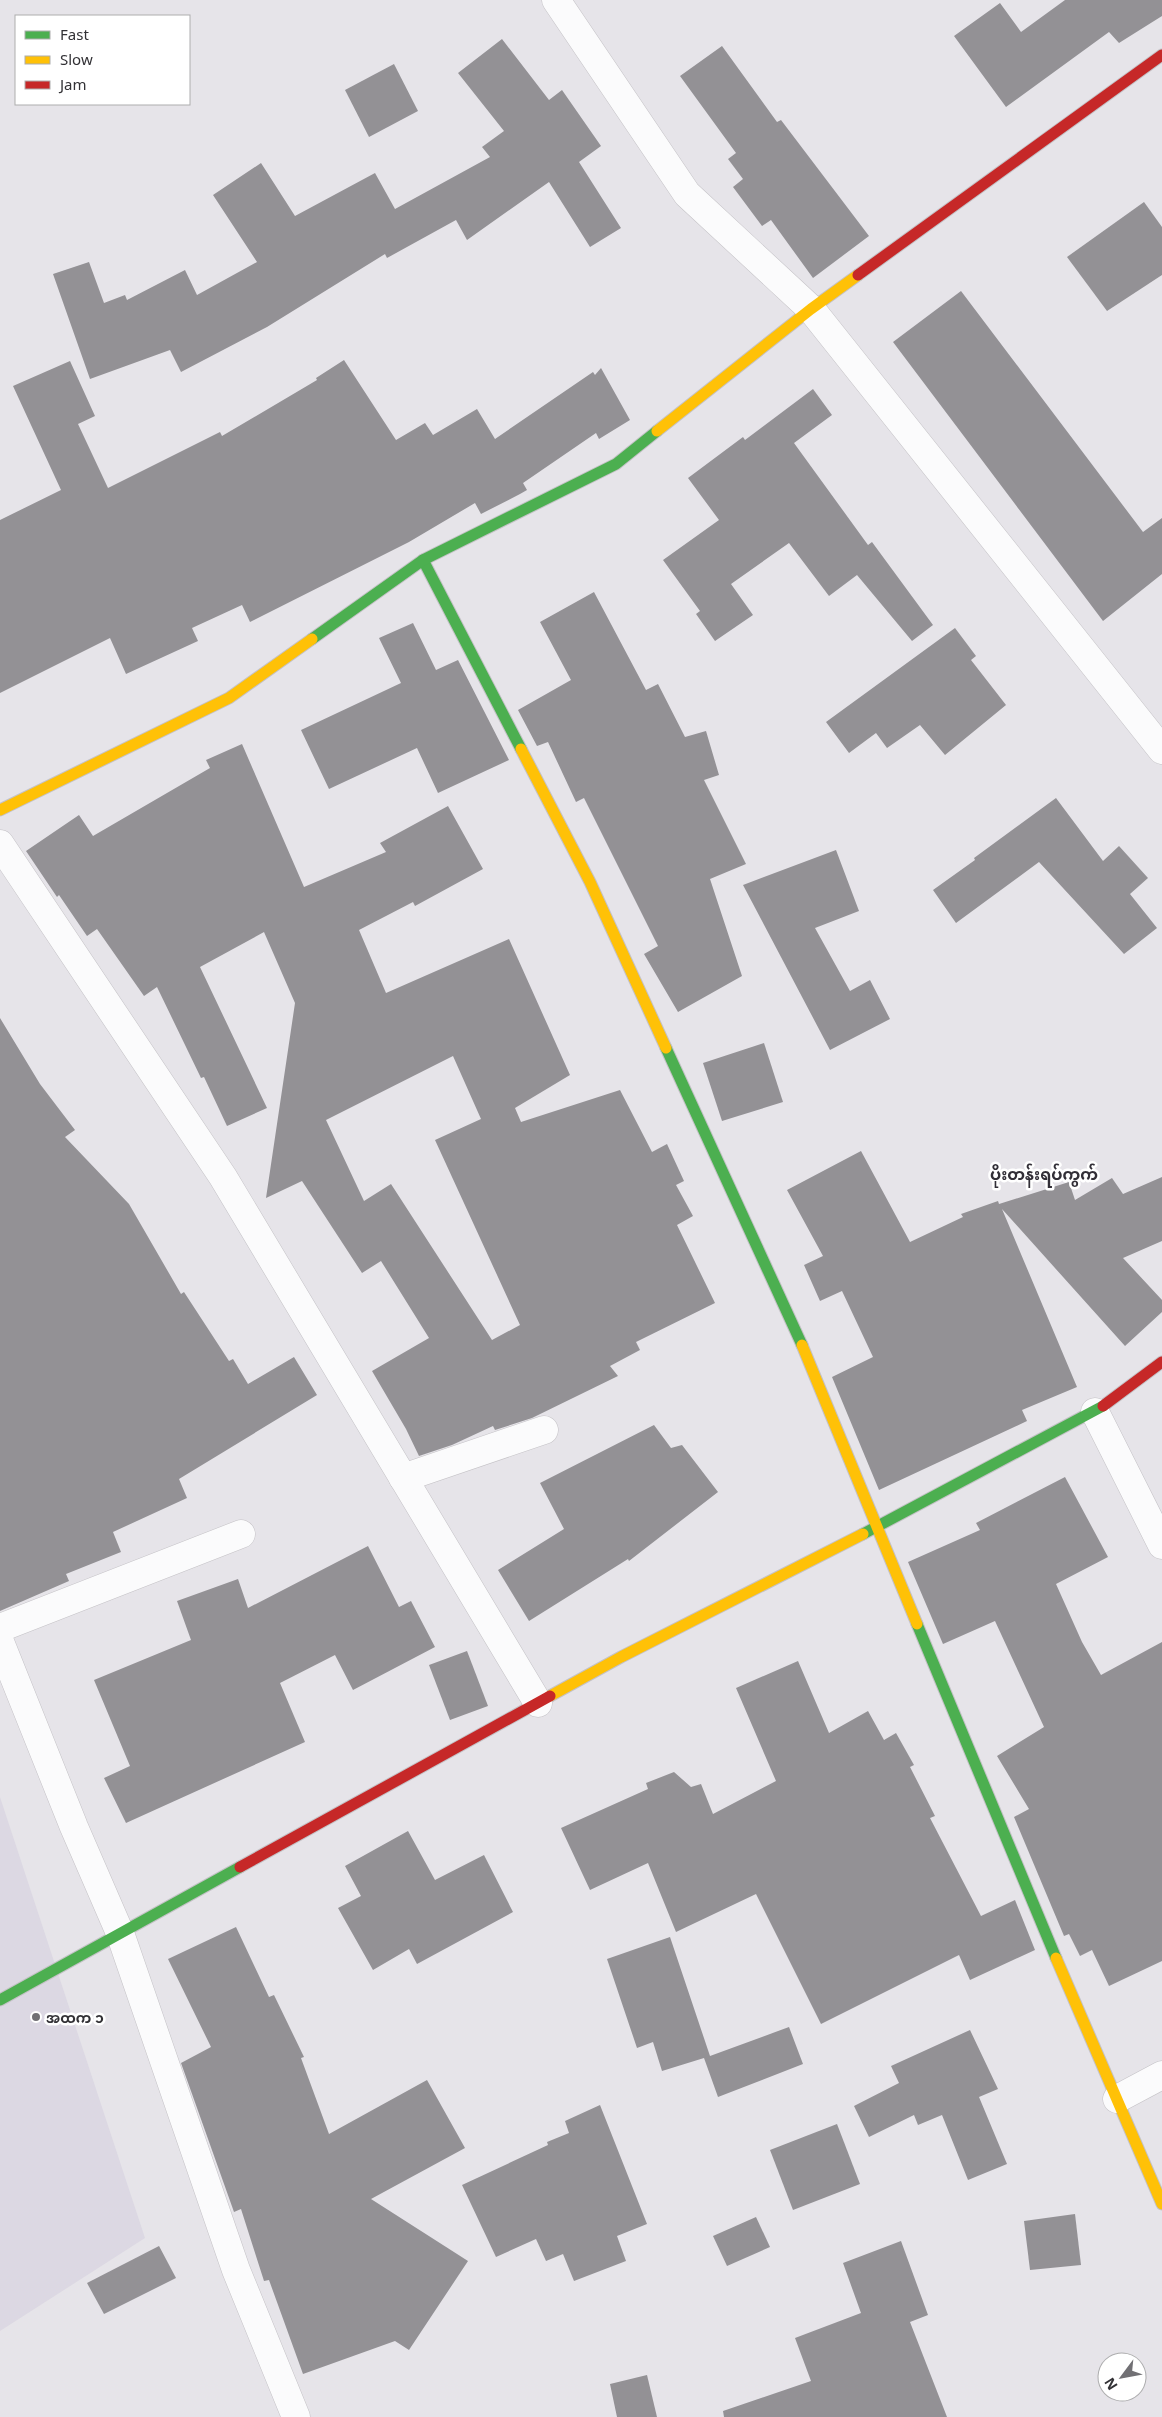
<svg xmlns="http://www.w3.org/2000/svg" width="1162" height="2417" font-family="'Noto Sans','Noto Sans Myanmar',sans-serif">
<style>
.built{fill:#dcd8e3}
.building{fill:#939195;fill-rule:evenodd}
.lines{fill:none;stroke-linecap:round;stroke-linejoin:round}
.street-casing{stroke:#c4c2c6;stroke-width:29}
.fast-casing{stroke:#c4c2c6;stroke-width:13}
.slow-casing{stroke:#c4c2c6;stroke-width:13}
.jam-casing{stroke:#c4c2c6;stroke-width:13}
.street{stroke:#fbfbfc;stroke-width:28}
.fast{stroke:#4caf50;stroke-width:11}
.slow{stroke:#ffc107;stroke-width:11}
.jam{stroke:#c62828;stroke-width:11}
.poi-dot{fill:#717074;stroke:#fff;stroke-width:2}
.labels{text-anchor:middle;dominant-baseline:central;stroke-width:5;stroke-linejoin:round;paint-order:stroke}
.poi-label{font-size:14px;font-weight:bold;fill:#323135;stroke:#fff;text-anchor:start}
.quarter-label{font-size:16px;font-weight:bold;fill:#322f37;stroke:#fff}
</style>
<rect width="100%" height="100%" fill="#e6e4e9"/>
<polygon class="built" points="0,1797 145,2238 0,2331"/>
<g class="building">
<polygon points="1065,0 1162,0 1162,16 1119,43 1109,32 1006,107 954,36 1000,3 1021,32"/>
<polygon points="502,39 549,100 562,90 601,146 579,162 621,228 590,247 549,182 467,240 456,220 387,258 385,254 267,327 181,372 170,350 90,379 53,274 89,262 104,303 125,295 127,300 185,270 197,295 257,262 213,195 261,163 295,216 375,173 395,209 490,157 482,147 504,131 458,73"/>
<polygon points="722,46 777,122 781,120 869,236 813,278 771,220 762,226 733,187 743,179 728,159 736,153 680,76"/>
<polygon points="394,64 418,111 369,137 345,90"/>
<polygon points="1144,202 1162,227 1162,275 1107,311 1067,257"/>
<polygon points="961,291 1143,532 1162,518 1162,574 1103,621 893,342"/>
<polygon points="344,360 396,440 425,423 433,435 477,409 495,439 593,372 595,375 601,368 630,420 599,439 596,433 523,483 527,490 520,494 481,514 475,503 409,542 250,622 242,605 192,628 198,641 126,674 110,638 0,693 0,520 61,490 13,386 70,361 95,416 78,424 108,488 220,432 222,436 317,380 316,378"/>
<polygon points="813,389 832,415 794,443 868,545 872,542 933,625 912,641 857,575 829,596 789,543 731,584 753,615 715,641 696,614 700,611 663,560 719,520 688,478 743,437 745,440"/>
<polygon points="594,592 646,690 658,684 685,737 706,731 719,775 704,780 746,864 710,879 742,976 678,1012 644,954 658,946 584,798 576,802 548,742 537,746 518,710 571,680 540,622"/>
<polygon points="413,623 436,670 458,660 509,760 438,793 417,748 329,789 301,730 401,683 379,638"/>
<polygon points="955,628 976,656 971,660 1006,705 945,755 920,725 887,748 876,733 849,753 826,722"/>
<path d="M 242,744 L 304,887 L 386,852 L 380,843 L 448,806 L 483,869 L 415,906 L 413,902 L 359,930 L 386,993 L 509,939 L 570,1075 L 515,1108 L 521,1122 L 620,1090 L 652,1152 L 667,1144 L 684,1181 L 676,1185 L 693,1216 L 677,1225 L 715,1303 L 636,1342 L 640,1350 L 610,1366 L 618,1376 L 532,1418 L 495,1430 L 493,1426 L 452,1445 L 419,1456 L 406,1429 L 372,1371 L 429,1338 L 381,1261 L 362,1273 L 302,1181 L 266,1198 L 295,1003 L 264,932 L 200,967 L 267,1108 L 227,1126 L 204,1077 L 201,1078 L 157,987 L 144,996 L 97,929 L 87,936 L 59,895 L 57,897 L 26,851 L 79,815 L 93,836 L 210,768 L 206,760 ZM 453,1056 L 481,1119 L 435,1140 L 520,1325 L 492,1340 L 391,1184 L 364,1201 L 326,1120 Z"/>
<polygon points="1056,798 1103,861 1119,846 1148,878 1130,894 1157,928 1124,954 1039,862 956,923 933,890 975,860 974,858"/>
<polygon points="836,850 859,911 815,928 850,991 870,980 890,1019 830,1050 743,885"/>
<polygon points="0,1018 40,1084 75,1130 65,1137 129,1204 181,1294 184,1292 229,1361 233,1359 248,1384 294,1357 317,1395 179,1479 187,1498 113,1532 121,1552 66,1574 69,1581 0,1611"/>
<polygon points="764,1043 783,1102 722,1121 703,1063"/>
<polygon points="861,1151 910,1242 963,1217 961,1214 998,1201 999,1204 1069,1182 1075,1200 1112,1178 1123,1194 1162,1177 1162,1241 1123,1258 1162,1300 1162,1312 1125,1346 1002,1209 1077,1387 1022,1410 1027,1421 879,1490 832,1377 873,1357 842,1291 820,1301 804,1265 823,1256 787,1190"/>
<polygon points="654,1425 671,1448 682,1445 718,1492 629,1561 628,1559 529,1621 498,1570 564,1529 540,1483"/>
<polygon points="1065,1477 1108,1557 1056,1584 1082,1642 1101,1675 1162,1642 1162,1961 1109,1986 1092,1950 1080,1956 1069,1934 1064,1936 1014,1817 1029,1809 997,1756 1044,1727 995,1621 943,1644 908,1562 980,1530 976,1523"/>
<polygon points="368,1546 399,1607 411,1601 435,1647 353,1690 335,1655 280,1683 305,1742 126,1823 104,1778 130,1766 94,1680 191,1640 177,1601 238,1579 248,1608"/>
<polygon points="467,1651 488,1706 450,1720 429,1665"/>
<polygon points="798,1661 829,1733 868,1711 884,1740 896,1733 914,1765 910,1767 935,1816 930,1818 981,1916 1015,1900 1035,1950 970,1980 959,1955 821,2024 756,1894 676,1932 648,1863 590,1890 561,1828 648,1789 646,1783 674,1772 691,1787 701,1784 713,1814 776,1781 736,1688"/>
<polygon points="408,1831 435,1880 484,1855 513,1912 417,1964 409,1949 373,1970 338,1908 361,1896 345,1866"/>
<polygon points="236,1927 269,1997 274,1995 304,2057 301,2058 329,2134 427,2080 465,2148 371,2199 468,2261 409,2350 395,2341 303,2374 269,2280 264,2281 241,2209 234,2212 181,2063 211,2047 168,1959"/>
<polygon points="670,1937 710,2056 789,2027 803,2064 718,2097 704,2058 662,2071 653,2042 637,2048 607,1959"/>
<polygon points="970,2030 998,2089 979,2097 1007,2164 968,2180 942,2115 918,2125 914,2115 869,2137 854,2106 899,2083 891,2066"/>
<polygon points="600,2105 647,2224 617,2236 626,2261 574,2281 563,2254 546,2261 536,2239 496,2257 462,2185 548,2145 547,2142 569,2133 565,2121"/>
<polygon points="837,2124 860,2184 793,2210 770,2150"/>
<polygon points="1075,2214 1081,2265 1030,2270 1024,2221"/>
<polygon points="756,2217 770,2247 727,2266 713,2236"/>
<polygon points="901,2241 928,2315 910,2322 947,2417 724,2417 723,2411 811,2381 795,2338 861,2313 843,2263"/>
<polygon points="159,2246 176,2278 104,2314 87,2283"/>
<polygon points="647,2375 657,2417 617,2417 610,2384"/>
</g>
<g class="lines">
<g class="street-casing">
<g id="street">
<polyline points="556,0 687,194 811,309 1162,750"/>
<polyline points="0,844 223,1177 538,1703"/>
<polyline points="1095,1412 1162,1545"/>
<polyline points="403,1478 544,1430"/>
<polyline points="0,1628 241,1534"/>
<polyline points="0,1642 74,1827 120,1933 236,2270 296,2417"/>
<polyline points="1117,2099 1162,2075"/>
</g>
</g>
<g class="fast-casing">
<g id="fast">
<polyline points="423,560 521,749"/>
<polyline points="312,639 423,560 616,464 657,431"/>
<polyline points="666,1048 802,1345"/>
<polyline points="863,1534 1103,1406"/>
<polyline points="917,1624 1056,1958"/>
<polyline points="0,2000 240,1867"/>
</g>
</g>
<g class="slow-casing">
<g id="slow">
<polyline points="657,431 811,309 858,275"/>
<polyline points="521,749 590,882 666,1048"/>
<polyline points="0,810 229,698 312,639"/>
<polyline points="802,1345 917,1624"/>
<polyline points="550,1696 621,1657 863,1534"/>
<polyline points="1056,1958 1162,2204"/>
</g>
</g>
<g class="jam-casing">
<g id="jam">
<polyline points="858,275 1162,55"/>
<polyline points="1103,1406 1162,1362"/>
<polyline points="240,1867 550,1696"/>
</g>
</g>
<use href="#street" class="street"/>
<use href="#fast" class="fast"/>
<use href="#slow" class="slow"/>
<use href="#jam" class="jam"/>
</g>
<circle class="poi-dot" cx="36" cy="2017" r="5"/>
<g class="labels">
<g class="poi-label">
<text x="46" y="2017">အထက ၁</text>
</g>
<g class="quarter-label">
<text x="1044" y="1174">ပိုးတန်းရပ်ကွက်</text>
</g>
</g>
<rect x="15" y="15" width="175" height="90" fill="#ffffff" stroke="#adadae"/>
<rect x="25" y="31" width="25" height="8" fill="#4caf50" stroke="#adadae"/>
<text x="60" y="40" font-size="15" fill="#323135">Fast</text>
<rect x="25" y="56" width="25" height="8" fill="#ffc107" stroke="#adadae"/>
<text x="60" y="65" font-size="15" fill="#323135">Slow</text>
<rect x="25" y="81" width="25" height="8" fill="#c62828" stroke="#adadae"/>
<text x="60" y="90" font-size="15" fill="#323135">Jam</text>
<g transform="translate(1122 2377) rotate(238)"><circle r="24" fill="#ffffff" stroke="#adadae"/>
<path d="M0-4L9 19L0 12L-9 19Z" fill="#717074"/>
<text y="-8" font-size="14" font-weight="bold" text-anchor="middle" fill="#323135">N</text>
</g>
</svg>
